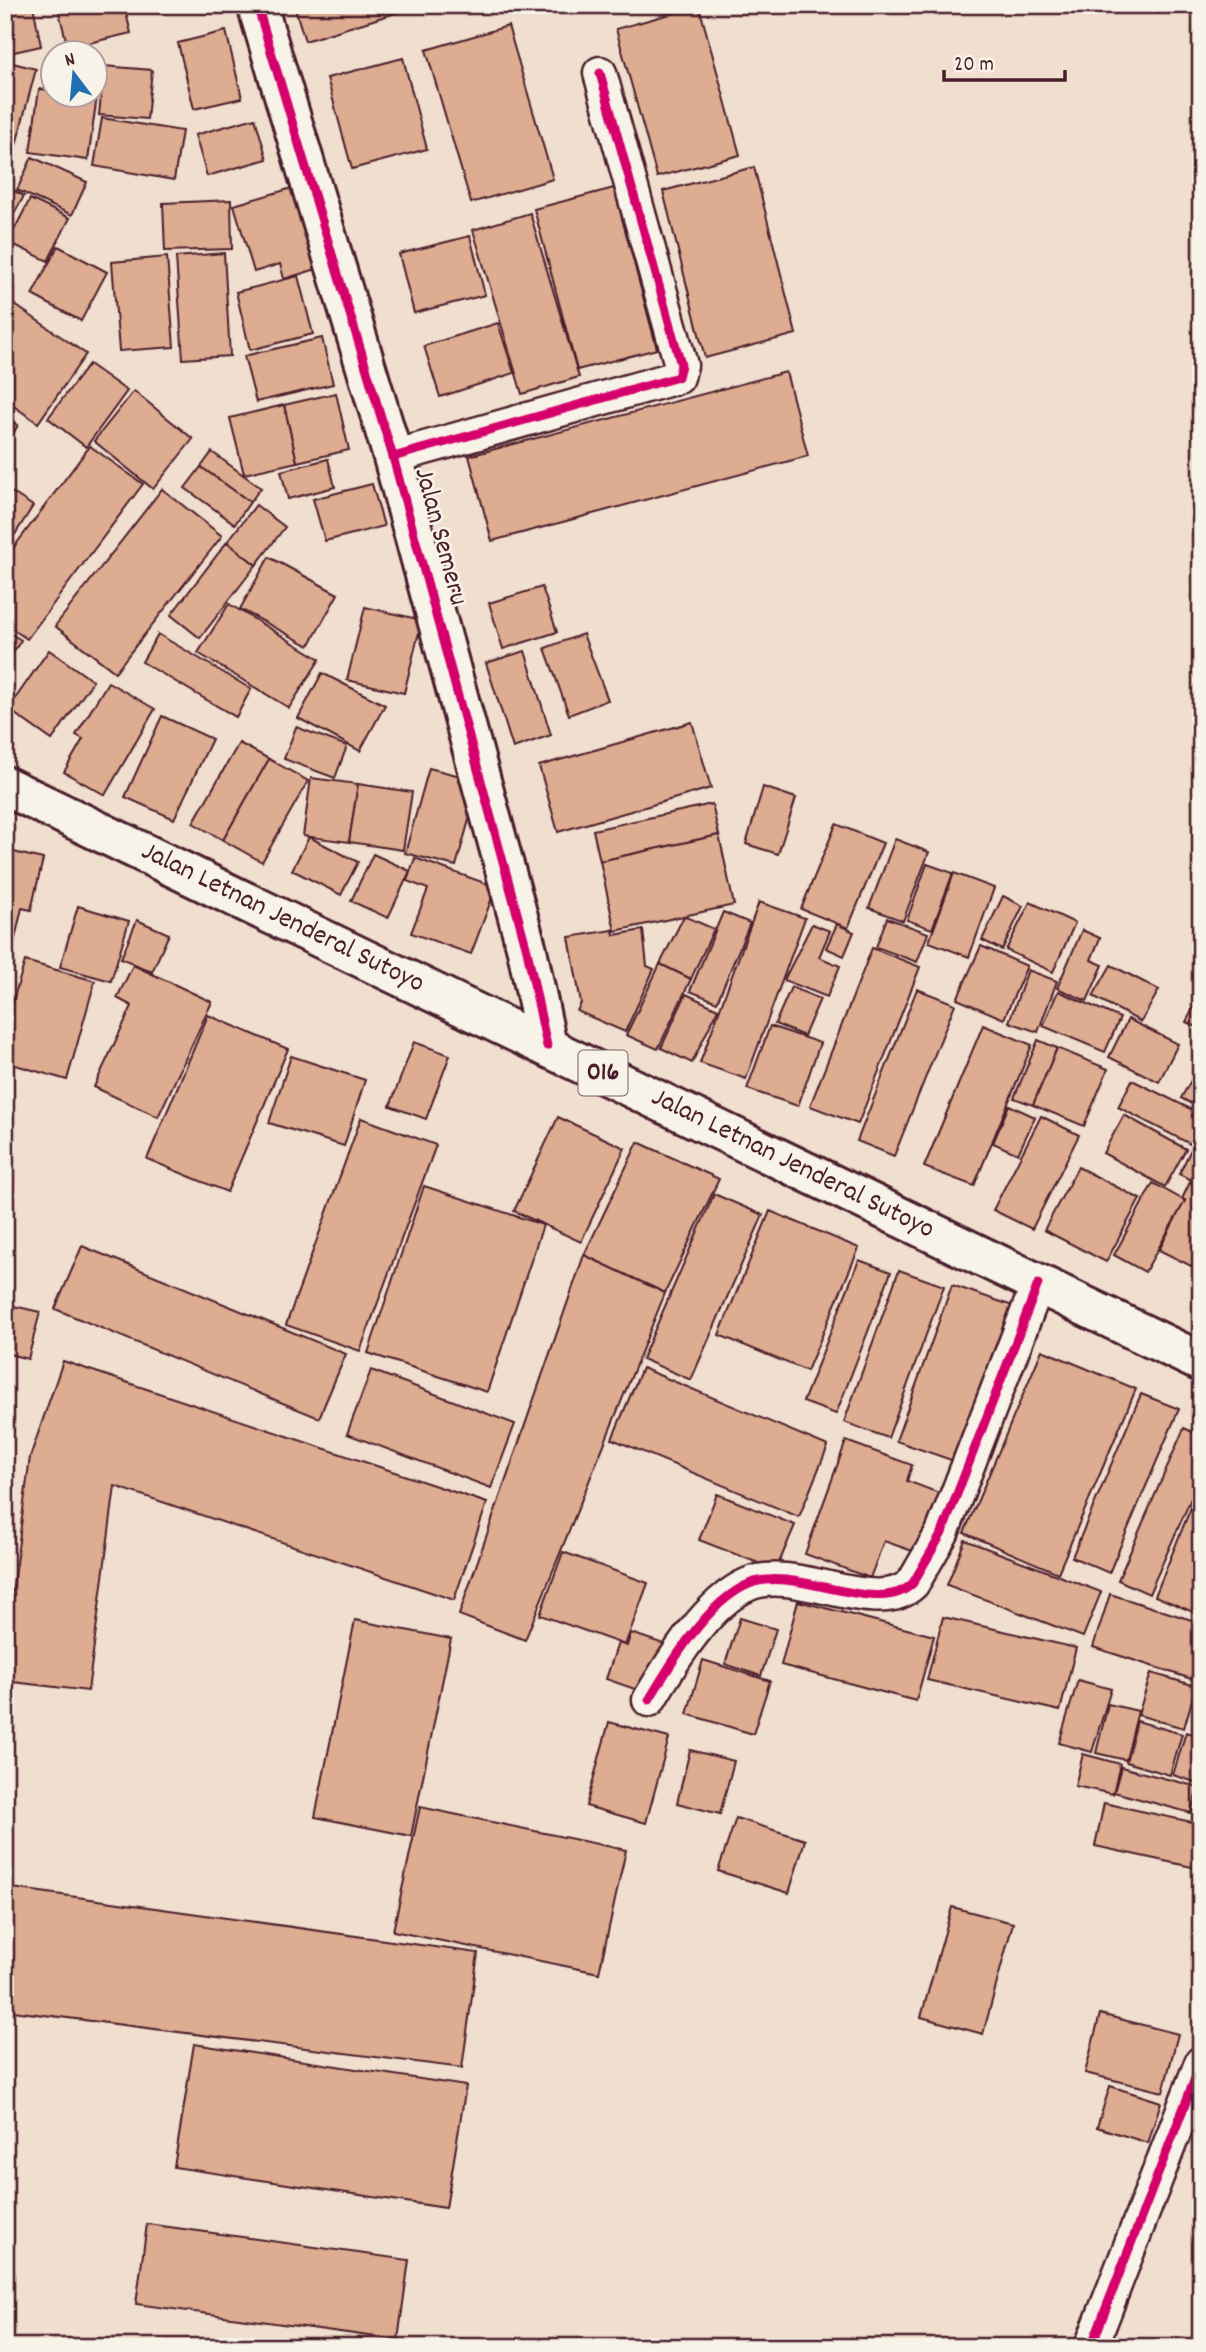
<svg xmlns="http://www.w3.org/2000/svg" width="1206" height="2352" font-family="Dekko,sans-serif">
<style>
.building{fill:#deac91;stroke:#4a1f2b;stroke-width:2}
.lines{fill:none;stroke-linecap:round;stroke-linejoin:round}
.minor-casing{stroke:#4a1f2b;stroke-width:37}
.tertiary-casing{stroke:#4a1f2b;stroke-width:44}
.primary-casing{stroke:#4a1f2b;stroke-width:44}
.minor{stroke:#f7f3e8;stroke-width:32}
.tertiary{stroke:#f7f3e8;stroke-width:38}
.primary{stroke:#f7f3e8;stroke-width:38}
.cycleway-casing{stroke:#f7f3e8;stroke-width:13}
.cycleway{stroke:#d6006c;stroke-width:9}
.labels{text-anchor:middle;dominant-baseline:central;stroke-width:5;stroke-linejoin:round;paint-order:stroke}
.shield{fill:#f7f3e8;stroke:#7e5f64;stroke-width:2}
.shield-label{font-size:26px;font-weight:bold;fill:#4a1f2b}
.street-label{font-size:28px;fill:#4a1f2b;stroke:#f7f3e8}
</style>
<rect width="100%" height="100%" fill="#f0dece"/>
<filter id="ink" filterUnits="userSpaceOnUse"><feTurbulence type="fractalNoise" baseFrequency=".0143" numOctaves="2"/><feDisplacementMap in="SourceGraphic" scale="14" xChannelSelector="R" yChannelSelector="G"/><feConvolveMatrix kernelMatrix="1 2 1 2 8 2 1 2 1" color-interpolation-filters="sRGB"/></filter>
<g filter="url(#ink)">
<g class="building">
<polygon points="22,5 33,5 41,46 5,54 5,9"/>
<polygon points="70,5 124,5 131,33 68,48 58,8"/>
<polygon points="294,5 386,5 389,15 305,41"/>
<polygon points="386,5 422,5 389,15"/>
<polygon points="699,6 740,155 657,177 616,29"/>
<polygon points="508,26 553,179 471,203 426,50"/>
<polygon points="226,31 242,98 194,109 178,43"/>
<polygon points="403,58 427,149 352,169 327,78"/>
<polygon points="5,61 36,69 16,145 5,142"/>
<polygon points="104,66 152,70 147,119 99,115"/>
<polygon points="39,89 52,90 52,94 97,96 88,160 30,152"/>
<polygon points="102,118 182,131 174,180 94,166"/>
<polygon points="255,118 267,159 207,176 195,135"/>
<polygon points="32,157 87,182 72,215 17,190"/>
<polygon points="754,167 796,334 705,358 663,191"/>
<polygon points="5,186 24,196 5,230"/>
<polygon points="299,186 323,267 284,279 280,264 254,272 234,205"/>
<polygon points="614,188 657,349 577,370 534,209"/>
<polygon points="30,199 70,218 48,261 8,242"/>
<polygon points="231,200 232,249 165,251 163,203"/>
<polygon points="530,213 579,377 522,394 473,230"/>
<polygon points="470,236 485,295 414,313 399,254"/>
<polygon points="58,246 107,272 81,321 32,295"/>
<polygon points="224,253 230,356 183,359 176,257"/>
<polygon points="167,257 174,347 119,351 112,262"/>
<polygon points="298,276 313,334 250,350 236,292"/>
<polygon points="5,298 86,354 38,423 5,400 5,361 8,356 5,354"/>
<polygon points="498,323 514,373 440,397 424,346"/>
<polygon points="322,338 333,384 256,402 244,356"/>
<polygon points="89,364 127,391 86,447 48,418"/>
<polygon points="786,372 808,456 492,541 469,456"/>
<polygon points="134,391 193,439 153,489 94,441"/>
<polygon points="336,393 349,450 297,462 284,405"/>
<polygon points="284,405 297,462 244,474 230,418"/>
<polygon points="5,418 18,425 5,449"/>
<polygon points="90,446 143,484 27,639 5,624 5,559"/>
<polygon points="212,452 261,488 250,502 201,467"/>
<polygon points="328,459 335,487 288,499 281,471"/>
<polygon points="201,467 250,502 235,524 185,488"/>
<polygon points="372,484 384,526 325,541 313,499"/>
<polygon points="5,488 33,506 5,550"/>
<polygon points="162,489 222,536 115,672 55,626"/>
<polygon points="256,505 285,527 256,565 227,542"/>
<polygon points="227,542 256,565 200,638 171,615"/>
<polygon points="269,557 338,594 309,646 240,609"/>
<polygon points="542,587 557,632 503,649 489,603"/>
<polygon points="229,604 320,659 289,708 198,653"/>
<polygon points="365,607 422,620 404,693 347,680"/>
<polygon points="5,630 21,640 5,665"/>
<polygon points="158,634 251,689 236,717 142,662"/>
<polygon points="583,634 608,700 569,715 545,648"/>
<polygon points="49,650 93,681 52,740 8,709"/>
<polygon points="525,651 551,735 513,748 486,663"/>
<polygon points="322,673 385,705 360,751 298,718"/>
<polygon points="108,682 155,709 105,795 64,772 83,739 76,735"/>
<polygon points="162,716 212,739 174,819 125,797"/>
<polygon points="692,722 711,788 558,832 539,766"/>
<polygon points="296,727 347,746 335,778 284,759"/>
<polygon points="239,743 269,759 223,840 193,823"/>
<polygon points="269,759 308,781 262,862 223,840"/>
<polygon points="429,768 480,781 456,866 405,853"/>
<polygon points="311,778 358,784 349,842 303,836"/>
<polygon points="358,784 412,792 403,850 349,842"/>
<polygon points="763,787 796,798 778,854 746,844"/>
<polygon points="712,804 719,835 600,861 593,830"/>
<polygon points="836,824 883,843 848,928 801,909"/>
<polygon points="719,835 734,905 615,931 600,861"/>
<polygon points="309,837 358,862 341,895 292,870"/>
<polygon points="895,839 929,852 903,921 869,908"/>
<polygon points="5,850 43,859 31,910 22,908 5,982"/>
<polygon points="373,854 410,871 388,918 351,901"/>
<polygon points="415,858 496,887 471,954 411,933 428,889 407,881"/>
<polygon points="927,864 953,873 932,929 907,920"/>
<polygon points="954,873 994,888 969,957 929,942"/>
<polygon points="1003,896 1023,906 1002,950 982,940"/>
<polygon points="759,902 805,918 746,1079 700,1063"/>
<polygon points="1030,902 1075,923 1053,972 1006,950"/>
<polygon points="78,906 129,921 111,981 60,967"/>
<polygon points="723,912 750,923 717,1002 690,991"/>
<polygon points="684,916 714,929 691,979 660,964"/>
<polygon points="887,918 928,933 917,962 876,947"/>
<polygon points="137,920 169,934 152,972 121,958"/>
<polygon points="812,924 830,931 819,957 840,966 827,997 784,980"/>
<polygon points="837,924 854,932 844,956 826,948"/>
<polygon points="613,930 614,935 643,930 647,966 654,969 625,1032 577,1011 581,1003 569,937"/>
<polygon points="1082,930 1100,938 1091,960 1103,965 1087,1001 1057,988"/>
<polygon points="981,946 1027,966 1004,1019 957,999"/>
<polygon points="872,948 920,967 858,1124 810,1106"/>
<polygon points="25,961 95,981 67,1080 5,1062 5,1027"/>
<polygon points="660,964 691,979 658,1049 626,1035"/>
<polygon points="133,965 212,1002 158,1117 94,1087 132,1006 117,998"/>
<polygon points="1111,965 1159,990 1141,1022 1093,996"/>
<polygon points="1028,970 1057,981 1038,1032 1009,1022"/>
<polygon points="791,987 820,999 804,1036 775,1024"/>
<polygon points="917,989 955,1004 894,1156 857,1141"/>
<polygon points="1058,991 1120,1018 1105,1052 1043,1026"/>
<polygon points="686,994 718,1009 692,1063 661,1048"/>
<polygon points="1201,994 1201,1029 1186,1022"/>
<polygon points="208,1015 288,1049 227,1192 147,1159"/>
<polygon points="1128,1019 1178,1044 1159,1082 1109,1057"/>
<polygon points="983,1025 1032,1045 974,1186 924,1167"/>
<polygon points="770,1026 820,1043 798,1106 747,1089"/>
<polygon points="1038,1040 1057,1048 1033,1105 1014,1098"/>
<polygon points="414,1042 450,1055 426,1119 390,1106"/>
<polygon points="1057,1048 1108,1069 1084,1126 1033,1105"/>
<polygon points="291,1056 365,1080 344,1146 269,1123"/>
<polygon points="1201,1063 1201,1109 1181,1098"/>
<polygon points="1132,1080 1201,1114 1201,1123 1190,1144 1118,1107"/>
<polygon points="1009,1105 1035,1117 1018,1154 993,1143"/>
<polygon points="1124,1115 1186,1149 1165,1187 1103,1153"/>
<polygon points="1041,1116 1079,1135 1032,1229 993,1210"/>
<polygon points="558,1117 625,1148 581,1242 514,1211"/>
<polygon points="361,1118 436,1145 360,1351 286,1325"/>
<polygon points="1201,1129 1201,1185 1179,1174"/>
<polygon points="638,1142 719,1179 665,1293 584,1255"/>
<polygon points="1078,1167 1140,1199 1106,1262 1044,1230"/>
<polygon points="1190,1182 1201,1187 1201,1271 1159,1250 1185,1200 1182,1199"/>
<polygon points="1153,1183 1185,1201 1145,1272 1114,1255"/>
<polygon points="424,1186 543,1225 487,1392 368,1353"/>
<polygon points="714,1194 763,1215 691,1380 642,1359"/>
<polygon points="770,1211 859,1248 807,1371 719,1335"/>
<polygon points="82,1246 346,1354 319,1418 55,1309"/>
<polygon points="584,1255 665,1293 525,1640 459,1615"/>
<polygon points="859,1260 891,1272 836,1414 803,1402"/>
<polygon points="899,1270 944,1286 888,1438 844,1422"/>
<polygon points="952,1285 1013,1306 957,1462 896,1441"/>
<polygon points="5,1304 40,1312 28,1359 5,1353"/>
<polygon points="1042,1350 1136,1389 1058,1573 964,1533"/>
<polygon points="63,1361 487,1503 454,1600 115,1486 88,1691 5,1681 5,1647 30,1457"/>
<polygon points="642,1368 828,1446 799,1517 612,1439"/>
<polygon points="371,1370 515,1424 491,1488 347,1434"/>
<polygon points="1141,1394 1179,1409 1109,1573 1072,1557"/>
<polygon points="1184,1428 1201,1436 1201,1476 1149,1594 1118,1580"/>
<polygon points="846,1441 912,1465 907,1481 942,1494 921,1554 884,1541 870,1578 805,1554"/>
<polygon points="717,1494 795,1525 776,1570 699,1540"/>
<polygon points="1196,1495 1201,1497 1201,1593 1193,1612 1155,1596"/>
<polygon points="965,1540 1101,1592 1083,1637 947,1585"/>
<polygon points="563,1552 648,1583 625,1645 540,1615"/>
<polygon points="1110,1594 1201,1623 1201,1682 1093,1647"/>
<polygon points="798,1601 934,1636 916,1701 781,1665"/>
<polygon points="943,1617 1076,1648 1060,1711 927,1680"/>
<polygon points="740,1618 776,1629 761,1676 725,1664"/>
<polygon points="355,1620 451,1639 411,1836 315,1817"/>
<polygon points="631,1633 667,1645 649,1694 606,1679 618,1643 627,1646"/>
<polygon points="703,1660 770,1681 753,1734 687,1714"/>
<polygon points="1151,1673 1196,1686 1184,1728 1138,1715"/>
<polygon points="1078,1680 1111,1689 1092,1752 1059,1743"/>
<polygon points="1108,1704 1138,1711 1126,1760 1096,1753"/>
<polygon points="1137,1721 1182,1734 1170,1775 1126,1762"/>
<polygon points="609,1722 669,1738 646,1823 586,1806"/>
<polygon points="1186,1732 1201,1736 1201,1784 1173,1775"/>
<polygon points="690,1750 734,1761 720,1814 677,1803"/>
<polygon points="1083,1754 1120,1764 1113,1794 1075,1786"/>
<polygon points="1121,1767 1198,1787 1191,1813 1114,1792"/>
<polygon points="1104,1803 1201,1824 1201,1869 1095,1846"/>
<polygon points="420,1807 626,1850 599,1973 393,1931"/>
<polygon points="736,1818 805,1840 789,1893 718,1871"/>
<polygon points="5,1887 478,1953 462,2068 5,2010"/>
<polygon points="952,1907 1013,1923 983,2034 921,2017"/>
<polygon points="1100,2014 1178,2034 1163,2092 1085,2073"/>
<polygon points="194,2044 466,2086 446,2208 174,2167"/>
<polygon points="1110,2086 1161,2102 1148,2143 1097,2127"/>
<polygon points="147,2224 409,2260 398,2340 136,2304"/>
</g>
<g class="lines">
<g class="minor-casing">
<g id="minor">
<polyline points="393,457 678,377 681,365 600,73"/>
<path d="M 649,1700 C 671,1663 708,1601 749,1584 C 796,1564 878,1619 913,1583 L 942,1533 L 1038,1284"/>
<polyline points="1091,2347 1201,2063"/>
</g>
</g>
<g class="tertiary-casing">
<polyline id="tertiary" points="257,5 393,457 527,950 547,1046"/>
</g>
<g class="primary-casing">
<polyline id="primary" points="5,786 1201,1362"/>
</g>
<use href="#minor" class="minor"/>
<use href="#tertiary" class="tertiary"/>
<use href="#primary" class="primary"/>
<g class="cycleway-casing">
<g id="cycleway">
<polyline points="257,5 393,457 527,950 547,1046"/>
<polyline points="393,457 678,377 681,365 600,73"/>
<path d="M 649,1700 C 671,1663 708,1601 749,1584 C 796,1564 878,1619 913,1583 L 942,1533 L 1038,1284"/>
<polyline points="1091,2347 1201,2063"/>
</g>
</g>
<use href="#cycleway" class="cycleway"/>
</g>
</g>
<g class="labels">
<rect class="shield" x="578.5" y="1050.5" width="49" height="45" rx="5"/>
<g class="shield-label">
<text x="603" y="1073">016</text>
</g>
<g class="street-label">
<text transform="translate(439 537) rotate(75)">Jalan Semeru</text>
<text transform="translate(282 919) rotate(26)">Jalan Letnan Jenderal Sutoyo</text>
<text transform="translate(792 1165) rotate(26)">Jalan Letnan Jenderal Sutoyo</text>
</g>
</g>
<rect width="1206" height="2352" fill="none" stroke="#f7f3e8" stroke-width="28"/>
<rect x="14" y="14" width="1178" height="2324" fill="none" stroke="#4a1f2b" stroke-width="2.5" filter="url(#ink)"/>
<g transform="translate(74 74) rotate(344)"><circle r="33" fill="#f7f3e8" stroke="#b29e9c" stroke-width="2"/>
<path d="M0-5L12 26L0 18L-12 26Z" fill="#1f6fb2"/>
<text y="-10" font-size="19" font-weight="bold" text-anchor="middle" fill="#4a1f2b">N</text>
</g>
<path d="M944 70v10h121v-10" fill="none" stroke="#4a1f2b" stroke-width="3.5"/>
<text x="954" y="70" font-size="21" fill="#4a1f2b" stroke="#f7f3e8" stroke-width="5" paint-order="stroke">20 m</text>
</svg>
